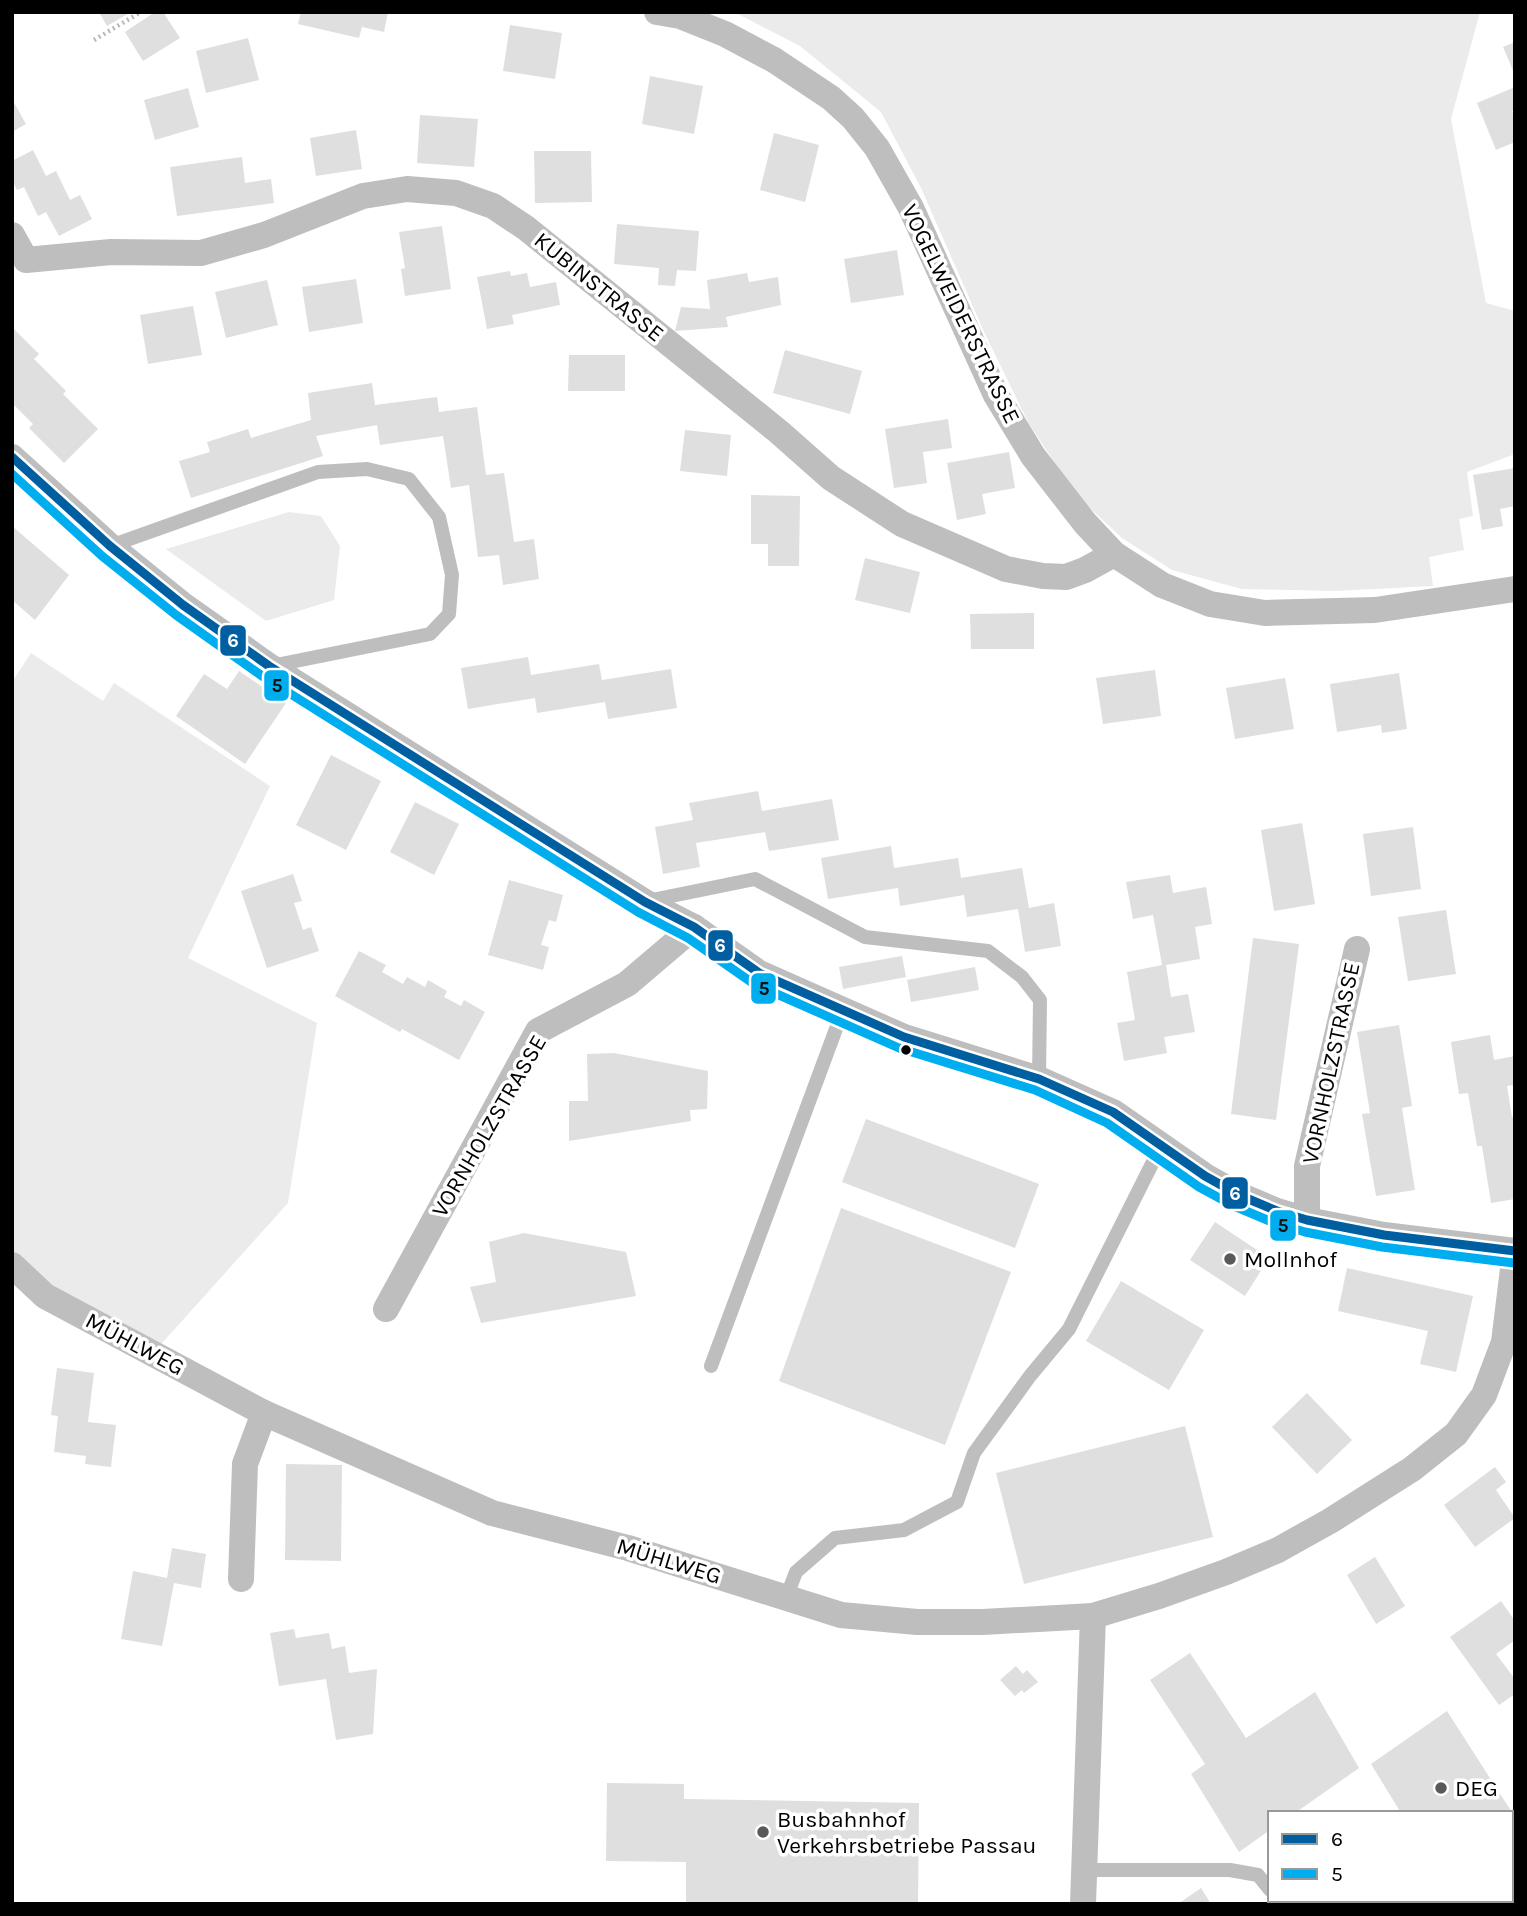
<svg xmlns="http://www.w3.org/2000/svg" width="1527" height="1916" font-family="Karla,sans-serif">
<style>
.green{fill:#ebebeb}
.building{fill:#dfdfdf}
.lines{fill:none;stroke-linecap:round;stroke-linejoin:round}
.path{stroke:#b9b9b9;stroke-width:4.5;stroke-dasharray:2 3.5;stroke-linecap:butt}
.lane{stroke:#bebebe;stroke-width:14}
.street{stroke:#bebebe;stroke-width:26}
.bus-1-casing{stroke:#fff;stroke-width:14}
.bus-2-casing{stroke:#fff;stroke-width:14}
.bus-1{stroke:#005fa1;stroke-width:9}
.bus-2{stroke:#00adef;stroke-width:9}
.bus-dot{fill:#000;stroke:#fff;stroke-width:2.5}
.poi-dot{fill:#595959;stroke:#fff;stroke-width:2.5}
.labels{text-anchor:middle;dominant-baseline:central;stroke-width:7;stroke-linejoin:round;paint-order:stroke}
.street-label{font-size:23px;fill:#000;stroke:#fff}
.poi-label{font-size:23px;fill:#000;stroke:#fff;text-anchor:start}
.line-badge{stroke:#fff;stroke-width:2.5}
.badge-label{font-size:19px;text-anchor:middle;font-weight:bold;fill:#fff}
.pale-badge-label{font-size:19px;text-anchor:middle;font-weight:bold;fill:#111}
</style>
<rect width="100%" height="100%" fill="#fff"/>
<g class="green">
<polygon points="734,12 1480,12 1451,119 1486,303 1515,311 1515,454 1467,472 1473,516 1459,519 1464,550 1429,557 1433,586 1333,591 1242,589 1172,570 1122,538 1077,496 1029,424 985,334 921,188 881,112 800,46"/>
<polygon points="289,512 321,516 340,546 334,600 266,621 166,549"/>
<polygon points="31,653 103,701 114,683 270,786 188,958 317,1023 288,1203 155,1351 12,1267 12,682"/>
</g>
<g class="building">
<polygon points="99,12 131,12 107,26"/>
<polygon points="155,12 163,12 180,38 143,61 125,32"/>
<polygon points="301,12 388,12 384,32 362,27 359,38 298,24"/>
<polygon points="510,25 562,33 555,79 503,71"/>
<polygon points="248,38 259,80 206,93 196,51"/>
<polygon points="1515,42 1515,75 1503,47"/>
<polygon points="650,76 703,86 694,134 642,124"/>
<polygon points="1515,87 1515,110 1512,111 1515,119 1515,142 1496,150 1477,103"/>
<polygon points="188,88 199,127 155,140 144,100"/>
<polygon points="12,99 26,124 12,132"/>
<polygon points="420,115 478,119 474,167 417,163"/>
<polygon points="356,130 362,169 316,176 310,138"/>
<polygon points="774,133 819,145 805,202 760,190"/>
<polygon points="33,150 46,176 56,171 70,200 80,195 92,219 59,236 46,212 38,216 24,187 17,190 12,180 12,161"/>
<polygon points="534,151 591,151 592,202 535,203"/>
<polygon points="242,157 245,183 271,179 274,203 177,216 170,167"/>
<polygon points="617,224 699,231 696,271 677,270 675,286 658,285 659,268 614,264"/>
<polygon points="442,226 451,289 405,296 401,269 405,268 399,232"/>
<polygon points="897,250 904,295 851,303 844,259"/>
<polygon points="510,271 511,276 527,273 530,287 556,282 560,305 512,315 514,324 487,329 477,277"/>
<polygon points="747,273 749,282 778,277 781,305 726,317 728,327 675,331 681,307 710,309 707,280"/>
<polygon points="356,279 363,323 309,332 302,287"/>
<polygon points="267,280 278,325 226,338 215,292"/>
<polygon points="193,306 202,355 148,364 140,315"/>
<polygon points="12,327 39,354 34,359 66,391 63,394 98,429 64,463 29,428 33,424 12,403"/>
<polygon points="785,350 862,371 850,414 773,393"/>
<polygon points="569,355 625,355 625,391 568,391"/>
<polygon points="372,383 375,405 437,397 439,412 477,407 486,475 504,473 514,542 534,539 539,579 503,585 499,555 478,557 469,485 451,488 443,436 380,445 377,425 316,436 323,456 191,498 179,461 210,452 207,442 248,429 251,438 311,420 308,393"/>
<polygon points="948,419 952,448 923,452 927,483 894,488 885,429"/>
<polygon points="685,430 731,435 727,476 680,471"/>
<polygon points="1009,452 1015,488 982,494 986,514 957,520 947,463"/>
<polygon points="1515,468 1515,506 1500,509 1503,526 1482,530 1473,475"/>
<polygon points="751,495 800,496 799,566 768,566 768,544 751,544"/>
<polygon points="12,526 69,575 35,620 12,600"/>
<polygon points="865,558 920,572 910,613 855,600"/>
<polygon points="1034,613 1034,649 971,649 970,614"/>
<polygon points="528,657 531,675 599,664 602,680 671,669 677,708 608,719 605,702 537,713 535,698 468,709 461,668"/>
<polygon points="1155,670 1161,716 1103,724 1096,678"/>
<polygon points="239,671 286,703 245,764 176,716 204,674 227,689"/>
<polygon points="1399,673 1407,729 1382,733 1381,725 1337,732 1330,684"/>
<polygon points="1285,678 1294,729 1235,739 1226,688"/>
<polygon points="331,755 381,781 346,850 296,825"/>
<polygon points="758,791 762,811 832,799 839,840 769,851 765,832 696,843 700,867 663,874 655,827 693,820 689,803"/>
<polygon points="415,802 459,824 434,875 390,852"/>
<polygon points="1302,823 1315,904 1274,911 1261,830"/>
<polygon points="1413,827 1421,889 1371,896 1363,834"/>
<polygon points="891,846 894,868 958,858 961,878 1022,868 1029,908 1054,903 1061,946 1025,952 1018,909 967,917 964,895 900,906 898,888 828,899 821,858"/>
<polygon points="293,874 302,901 294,903 303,930 311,927 319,951 267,968 241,891"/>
<polygon points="1170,875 1173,893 1206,887 1212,924 1195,927 1200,959 1166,965 1171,997 1188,994 1195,1032 1164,1037 1167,1053 1124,1061 1117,1023 1135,1020 1127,972 1162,965 1153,915 1133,919 1126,882"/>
<polygon points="509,880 563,895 556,922 549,920 541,945 549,947 543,970 488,955"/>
<polygon points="1446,910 1456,974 1408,981 1398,917"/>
<polygon points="1253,938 1299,944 1276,1120 1231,1114"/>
<polygon points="359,951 386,965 382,972 403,984 407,977 425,987 428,980 447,991 444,997 461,1006 464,1000 485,1012 459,1060 402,1029 400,1032 335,996"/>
<polygon points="902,956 906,977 843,989 839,967"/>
<polygon points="975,967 979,990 911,1002 907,980"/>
<polygon points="1399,1025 1412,1106 1402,1108 1415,1190 1376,1196 1362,1114 1370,1113 1357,1032"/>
<polygon points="1490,1035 1494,1060 1515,1056 1515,1085 1507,1086 1512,1117 1515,1116 1515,1199 1491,1203 1482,1146 1477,1146 1468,1093 1459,1094 1451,1042"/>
<polygon points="614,1053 708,1071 707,1109 690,1110 691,1121 569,1141 569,1101 588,1101 587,1054"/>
<polygon points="866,1119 1039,1184 1015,1248 842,1182"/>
<polygon points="841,1208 1011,1272 945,1445 779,1381"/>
<polygon points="1215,1222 1269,1258 1245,1296 1190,1260"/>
<polygon points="524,1233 626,1252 636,1296 481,1323 470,1287 496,1282 489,1242"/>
<polygon points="1347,1268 1473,1296 1456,1372 1420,1364 1428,1331 1338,1311"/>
<polygon points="1121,1281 1204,1330 1169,1390 1086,1341"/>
<polygon points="57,1368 94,1373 88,1422 116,1425 111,1467 85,1464 86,1456 54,1452 58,1416 51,1415"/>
<polygon points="1307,1393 1352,1440 1317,1474 1272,1427"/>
<polygon points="1185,1426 1213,1537 1024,1584 996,1473"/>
<polygon points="286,1464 342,1465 341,1561 285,1560"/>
<polygon points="1495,1467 1506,1482 1496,1490 1515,1518 1475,1547 1444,1505"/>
<polygon points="172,1548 206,1554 201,1588 174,1583 162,1646 121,1639 133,1571 167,1578"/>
<polygon points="1375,1557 1405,1606 1376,1624 1347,1575"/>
<polygon points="1501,1601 1515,1621 1515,1640 1496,1654 1515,1679 1515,1694 1499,1705 1450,1637"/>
<polygon points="294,1629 296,1638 329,1633 332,1649 345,1646 349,1673 377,1669 373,1734 336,1740 326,1679 279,1686 270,1633"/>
<polygon points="1190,1653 1246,1738 1315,1692 1359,1768 1295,1813 1270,1813 1270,1830 1239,1852 1191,1774 1205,1764 1150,1680"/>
<polygon points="1016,1666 1023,1674 1027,1670 1038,1682 1024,1693 1022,1690 1015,1696 1000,1680"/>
<polygon points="1447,1711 1515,1817 1515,1883 1511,1885 1511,1813 1401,1813 1371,1764"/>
<polygon points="607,1783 684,1784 684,1799 919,1803 918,1904 686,1904 686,1862 606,1861"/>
<polygon points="1201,1888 1211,1904 1178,1904"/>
</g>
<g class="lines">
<polyline class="path" points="94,40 141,12"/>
<g class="lane">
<polyline points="110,546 318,472 367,469 409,479 439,517 452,575 449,614 430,634 271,666"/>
<polyline points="647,901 755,879 865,937 988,951 1022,977 1040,1000 1039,1079"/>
<polyline points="711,1366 843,1010"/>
<polyline points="786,1598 796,1572 835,1538 904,1530 957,1502 974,1453 1030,1376 1069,1329 1161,1146"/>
<polyline points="1084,1870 1230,1870 1258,1875 1270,1890"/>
<polyline points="1278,1900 1281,1904"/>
</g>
<g class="street">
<polyline points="657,12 680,16 725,34 774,60 831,98 853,118 877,148 911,208 996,395 1033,456 1085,523 1114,554 1162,585 1210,604 1265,613 1375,610 1515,589"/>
<polyline points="12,235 26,260 111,252 201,253 264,235 363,196 407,189 456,193 493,206 526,228 779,432 831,478 902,524 1006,569 1043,576 1066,577 1085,570 1114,554"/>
<polyline points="12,457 110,546 183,605 269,666 645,902 694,927 759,973 904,1037 1039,1079 1113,1112 1205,1176 1239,1195 1277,1211 1307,1220 1384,1235 1515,1251"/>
<polyline points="1307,1220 1307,1166 1357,949"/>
<polyline points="12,1265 45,1296 264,1413 492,1513 628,1548 841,1615 917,1622 983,1622 1093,1616 1159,1596 1226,1572 1278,1550 1330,1521 1412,1469 1456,1434 1484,1395 1504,1342 1515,1253"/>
<polyline points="386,1309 538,1031 627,984 694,927"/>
<polyline points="241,1579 245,1464 264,1413"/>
<polyline points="1083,1904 1093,1616"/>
</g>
<g class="bus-1-casing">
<polyline id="bus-1" points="12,457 110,546 183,605 269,666 645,902 694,927 759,973 904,1037 1039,1079 1113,1112 1205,1176 1239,1195 1277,1211 1307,1220 1384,1235 1515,1251"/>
</g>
<g class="bus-2-casing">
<polyline id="bus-2" points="12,474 102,556 176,615 262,676 638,912 688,938 754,984 899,1048 1035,1090 1107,1123 1199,1187 1234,1206 1272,1222 1305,1232 1382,1247 1514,1263"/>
</g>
<use href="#bus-1" class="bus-1"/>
<use href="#bus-2" class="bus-2"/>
</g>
<circle class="bus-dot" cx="906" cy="1050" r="6"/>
<g class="poi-dot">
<circle cx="1230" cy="1259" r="7"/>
<circle cx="1441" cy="1788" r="7"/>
<circle cx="763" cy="1832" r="7"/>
</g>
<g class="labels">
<g class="street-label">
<text transform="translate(599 287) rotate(39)">KUBINSTRASSE</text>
<text transform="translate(961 314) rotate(64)">VOGELWEIDERSTRASSE</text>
<text transform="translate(1331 1063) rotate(-78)">VORNHOLZSTRASSE</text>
<text transform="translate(489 1126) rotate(-60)">VORNHOLZSTRASSE</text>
<text transform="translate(135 1344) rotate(28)">MÜHLWEG</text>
<text transform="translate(669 1561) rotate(17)">MÜHLWEG</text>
</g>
<g class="poi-label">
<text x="1244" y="1259">Mollnhof</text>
<text x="1455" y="1788">DEG</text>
<text x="777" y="1819">Busbahnhof<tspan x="777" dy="26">Verkehrsbetriebe Passau</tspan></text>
</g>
</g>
<g class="line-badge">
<rect x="219" y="624" width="28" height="33" rx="7" fill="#005fa1"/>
<rect x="263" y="669" width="27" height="33" rx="7" fill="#00adef"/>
<rect x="707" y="929" width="27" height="33" rx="7" fill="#005fa1"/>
<rect x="750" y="972" width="27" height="33" rx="7" fill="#00adef"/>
<rect x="1221" y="1176" width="28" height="34" rx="7" fill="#005fa1"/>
<rect x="1269" y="1209" width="28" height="33" rx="7" fill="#00adef"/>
</g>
<g class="badge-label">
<text x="233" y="647">6</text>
<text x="720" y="952">6</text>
<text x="1235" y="1200">6</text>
</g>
<g class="pale-badge-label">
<text x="277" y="692">5</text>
<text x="764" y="995">5</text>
<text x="1283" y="1232">5</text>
</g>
<rect width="1527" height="1916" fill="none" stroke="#000000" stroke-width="28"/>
<rect x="1268" y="1811" width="245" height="91" fill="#ffffff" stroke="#999999" stroke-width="2"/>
<rect x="1282" y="1834" width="35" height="10" fill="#005fa1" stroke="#999999" stroke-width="2"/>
<text x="1331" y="1846" font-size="21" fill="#000000">6</text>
<rect x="1282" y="1869" width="35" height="10" fill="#00adef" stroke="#999999" stroke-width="2"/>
<text x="1331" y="1881" font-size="21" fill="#000000">5</text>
</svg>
